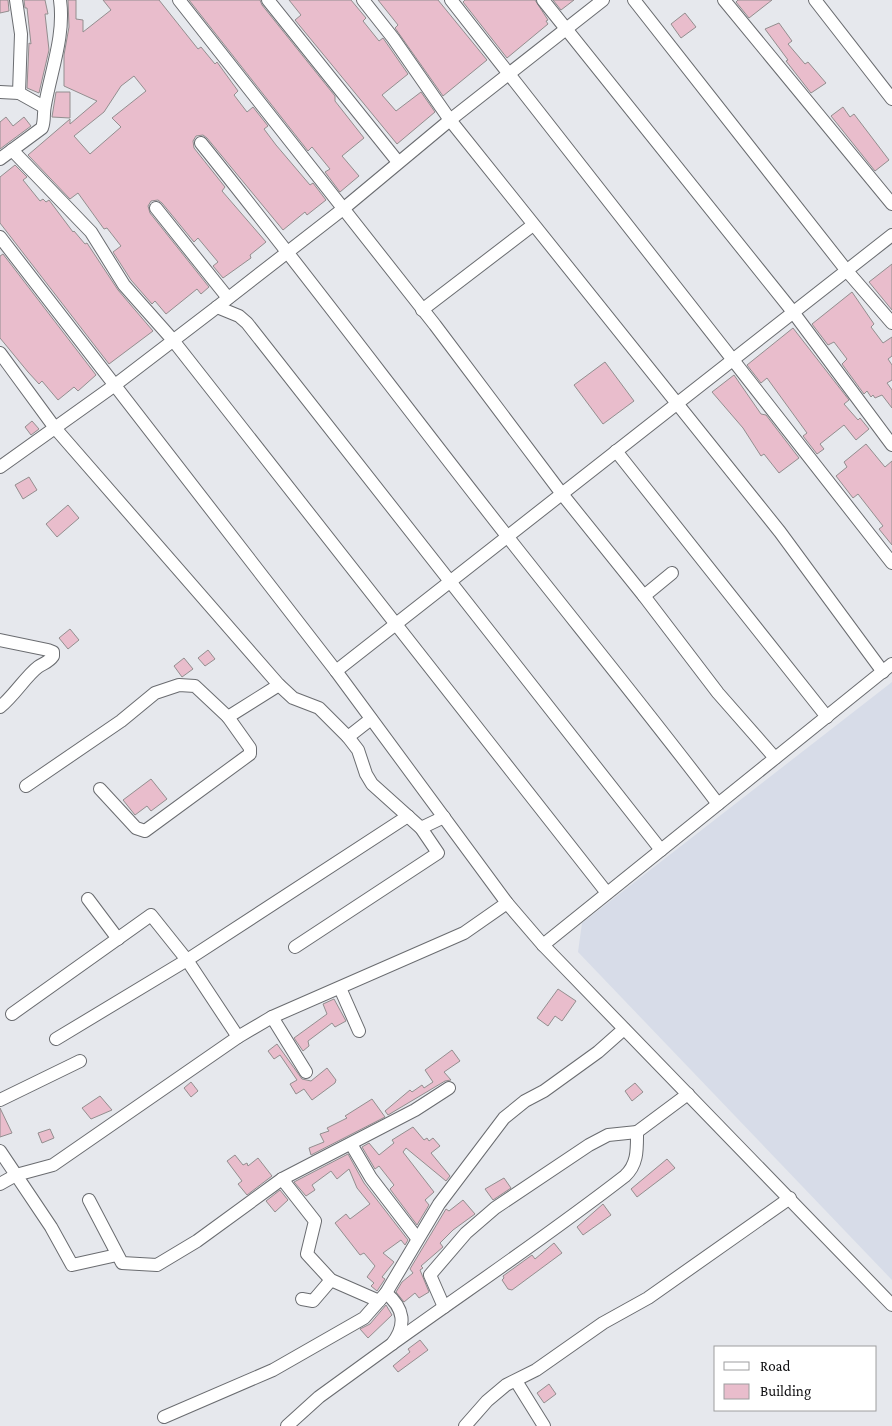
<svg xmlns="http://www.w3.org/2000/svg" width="892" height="1426" font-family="'Crimson Pro',serif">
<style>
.built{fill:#d7dce8}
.building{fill:#e9bdcc;stroke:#938e8f;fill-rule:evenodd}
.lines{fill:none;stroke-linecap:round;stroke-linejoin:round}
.minor-casing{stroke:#6a6c70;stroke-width:14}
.minor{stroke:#fff;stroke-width:12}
</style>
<rect width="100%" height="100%" fill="#e6e8ed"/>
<polygon class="built" points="892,682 892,1280 578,952 582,923"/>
<g class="building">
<polygon points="0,0 8,0 9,11 0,13"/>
<polygon points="24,0 45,0 48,14 45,14 49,50 39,93 27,88 29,43 31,44 27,8 25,8"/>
<path d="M 68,0 L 76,0 L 76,19 L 83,20 L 83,32 L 111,10 L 103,0 L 159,0 L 198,49 L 201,47 L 215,64 L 217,62 L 238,91 L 234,95 L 247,112 L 253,107 L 268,126 L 264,129 L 276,145 L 310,185 L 313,183 L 326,200 L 307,215 L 305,212 L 283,230 L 207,138 L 203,135 L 196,136 L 193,141 L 194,148 L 225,187 L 222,191 L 266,242 L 250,255 L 251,258 L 223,278 L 213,266 L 218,262 L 198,238 L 194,242 L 162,203 L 158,200 L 151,201 L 148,206 L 150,213 L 209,287 L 201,294 L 197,289 L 166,314 L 155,301 L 152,304 L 131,280 L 113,252 L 121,246 L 107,228 L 104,229 L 78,193 L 70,199 L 28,155 L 70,119 L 70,124 L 97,101 L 64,86 L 64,55 L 69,27 ZM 134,76 L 146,91 L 112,118 L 121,127 L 90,154 L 74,136 L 104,112 L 121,86 Z"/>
<polygon points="189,0 260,0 262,5 335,96 335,101 364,138 342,156 359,176 340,192 325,172 330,169 312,147 308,151"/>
<polygon points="289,0 351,0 366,18 363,21 379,41 383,38 408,74 382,95 396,111 421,92 435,112 397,144 295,20 301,15"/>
<polygon points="378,0 438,0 487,60 443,96 395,28 398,25"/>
<polygon points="465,0 535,0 548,20 546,21 548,24 507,58 463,2"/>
<polygon points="553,0 574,0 561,10"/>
<polygon points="738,0 772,0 749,18 736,2"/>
<polygon points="685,13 696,27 681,38 671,24"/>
<polygon points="779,23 792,41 788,44 805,64 808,62 826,83 811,93 786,61 788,60 765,29"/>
<polygon points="56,92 70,92 70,118 52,117"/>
<polygon points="843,107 850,117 854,114 889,160 875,171 831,116"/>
<polygon points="6,117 13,126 24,117 31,126 0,149 0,122"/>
<polygon points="15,165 27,177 23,180 40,201 43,199 46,202 49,200 73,232 74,231 85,244 87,243 118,290 153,331 109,364 0,223 0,177"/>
<polygon points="3,254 96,375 78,391 74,387 58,400 42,381 39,384 28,372 0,338 0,256"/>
<polygon points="892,264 892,310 869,282"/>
<polygon points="852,292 874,324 871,327 883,343 892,337 892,356 888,359 892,365 892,380 887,383 892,390 892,408 882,395 875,398 873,395 871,397 867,391 864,394 842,364 847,359 834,342 828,345 812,324"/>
<polygon points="793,328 849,400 844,404 858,420 860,418 869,429 856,440 844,425 820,444 824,449 817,454 803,436 807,433 767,378 761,383 747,365"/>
<polygon points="605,362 634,401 603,424 574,385"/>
<polygon points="734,375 761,414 766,415 799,458 779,473 764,454 761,456 743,428 712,392"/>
<polygon points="32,421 39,429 31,435 25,427"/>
<polygon points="866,444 885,467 892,461 892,545 879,529 883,526 858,494 853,498 836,476 847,467 844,462"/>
<polygon points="29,477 37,490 23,499 15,485"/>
<polygon points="68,505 79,518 57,537 46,524"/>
<polygon points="70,629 79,640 68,649 59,638"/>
<polygon points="208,650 215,659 205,666 198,658"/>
<polygon points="184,658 193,669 182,677 174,666"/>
<polygon points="151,779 167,799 151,811 147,806 135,815 123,800"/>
<polygon points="558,989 576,1001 562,1021 555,1016 548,1026 537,1018"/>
<polygon points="334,999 346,1021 335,1027 332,1023 308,1041 309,1046 303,1051 294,1038 327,1014 323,1004"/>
<polygon points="277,1044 302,1079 311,1081 327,1068 336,1080 335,1083 312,1100 304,1089 296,1094 290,1084 297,1080 280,1055 274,1059 268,1051"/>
<polygon points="452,1050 460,1061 444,1072 451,1080 445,1081 388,1115 385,1111 410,1090 412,1092 422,1085 424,1088 433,1082 425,1070"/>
<polygon points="191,1082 198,1091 191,1097 184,1088"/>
<polygon points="635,1083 643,1092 632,1101 625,1091"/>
<polygon points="100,1096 112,1110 91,1119 82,1108"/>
<polygon points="372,1099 385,1117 311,1155 309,1148 324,1142 320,1134 329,1131 327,1128 347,1118 345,1116"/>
<polygon points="0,1108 12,1133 0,1137"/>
<polygon points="413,1127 424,1140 427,1138 429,1141 433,1138 440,1146 431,1153 450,1176 446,1181 406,1148 403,1152 434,1192 425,1200 429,1205 417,1225 390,1189 394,1185 379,1166 375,1169 362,1147 369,1143 379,1155 394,1143 392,1140"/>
<polygon points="50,1129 54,1138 42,1143 38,1133"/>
<polygon points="348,1154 364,1183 408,1240 405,1245 401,1240 383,1253 394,1262 382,1277 385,1279 377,1291 371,1286 374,1283 367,1277 375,1266 364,1253 360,1255 335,1223 346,1214 350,1219 370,1204 357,1188 349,1169 337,1179 331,1171 312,1185 315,1190 306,1196 294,1182"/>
<polygon points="235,1155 243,1165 247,1163 248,1166 258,1158 272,1176 247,1195 238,1184 242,1181 227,1161"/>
<polygon points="667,1159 675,1168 637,1197 631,1189"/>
<polygon points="504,1178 511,1188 493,1200 485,1189"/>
<polygon points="280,1190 288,1200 275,1212 266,1201"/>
<polygon points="463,1200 475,1214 453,1230 440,1243 443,1247 421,1266 423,1268 420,1270 429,1292 419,1298 415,1293 404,1302 396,1292 402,1282 413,1273 410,1269 446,1209 449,1211"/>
<polygon points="603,1204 611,1215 583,1235 577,1227"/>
<polygon points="554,1243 562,1253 512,1290 508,1289 502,1280 504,1278 503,1276 532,1255 535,1259"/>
<polygon points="386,1305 392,1315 368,1338 360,1329 370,1324"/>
<polygon points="420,1340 428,1350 398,1372 393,1366 410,1352 408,1349"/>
<polygon points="549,1384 556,1394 544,1403 537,1393"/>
</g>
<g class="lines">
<g class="minor-casing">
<g id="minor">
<polyline points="16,0 21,34 19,93"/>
<polyline points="179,0 435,325 562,494 644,596 718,693 775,758"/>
<polyline points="268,0 398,162"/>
<polyline points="363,0 393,38 450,120 780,532 883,672"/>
<polyline points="451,0 892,563"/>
<polyline points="543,0 793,312 892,445"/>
<polyline points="634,0 847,271 892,323"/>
<polyline points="724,0 892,204"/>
<polyline points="815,0 892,99"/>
<polyline points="0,92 19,93 44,107"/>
<path d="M 201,143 C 305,272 404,405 507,536 C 577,625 649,713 718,804"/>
<polyline points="12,150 91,232 124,285 172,339 607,893"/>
<path d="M 0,159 L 42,128 C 45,120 43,113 45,105 C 51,71 65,35 60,0"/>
<polyline points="156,208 228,298"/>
<polyline points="0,237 336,671 507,903 543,945 892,1305"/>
<polyline points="217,307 239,316 247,323 661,850"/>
<polyline points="422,310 533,225"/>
<polyline points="0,353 55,428 279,685 293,698 319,708 348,737 358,750 366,774 372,784 421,828 438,853 295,947"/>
<polyline points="616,451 827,717"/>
<polyline points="0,467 115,385 217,307 343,209 450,120 603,0"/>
<polyline points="644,596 672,573"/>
<path d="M 0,640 L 48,650 L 53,652 L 53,656 C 49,662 44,663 38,667 C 26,676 14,696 0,707"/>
<polyline points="336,671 892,235"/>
<polyline points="348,737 371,719"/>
<polyline points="26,786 121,721 155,693 179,685 195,686 228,717 279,685"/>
<polyline points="100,789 136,828 145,831 250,754 250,748 228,717"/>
<polyline points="421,828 444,817"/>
<polyline points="88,899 118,939"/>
<polyline points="543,945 892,664"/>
<polyline points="340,988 359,1031"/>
<polyline points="12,1014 151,915 187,960 238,1037"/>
<polyline points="272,1017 306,1072"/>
<polyline points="56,1039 187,960 408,816"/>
<polyline points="0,1100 80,1061"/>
<polyline points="351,1144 371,1178 417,1238"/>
<polyline points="0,1151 51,1227 72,1265 117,1255"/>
<polyline points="282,1179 315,1221 307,1254 331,1280 379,1301"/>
<polyline points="0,1184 16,1175 53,1165 238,1037 272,1017 464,933 507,903"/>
<polyline points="89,1200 122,1263 157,1265 197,1241 282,1179 415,1110 449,1088"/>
<polyline points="302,1299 313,1301 331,1280"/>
<polyline points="444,1307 430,1275 466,1233 495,1208 589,1145 608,1135 637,1132"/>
<path d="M 392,1344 C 470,1288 549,1235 625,1176 C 638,1164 637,1149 637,1132 L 688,1094"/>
<polyline points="516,1381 544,1426"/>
<polyline points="164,1417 273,1370 364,1318 386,1293 439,1204 504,1118 525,1101 544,1091 598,1052 624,1029"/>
<path d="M 287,1426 L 319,1397 L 392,1344 C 407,1325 404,1308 386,1293"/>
<polyline points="465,1426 487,1401 506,1385 536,1370 603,1323 648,1298 790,1198"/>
</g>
</g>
<use href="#minor" class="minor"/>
</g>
<rect x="714" y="1346" width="162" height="65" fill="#ffffff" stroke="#9e9e9f"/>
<rect x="724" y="1362" width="25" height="8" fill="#ffffff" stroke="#9e9e9f"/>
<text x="760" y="1371" font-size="15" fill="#0c0c0e">Road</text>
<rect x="724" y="1384" width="25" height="15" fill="#e9bdcc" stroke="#9e9e9f"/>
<text x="760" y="1396" font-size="15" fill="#0c0c0e">Building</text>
</svg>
